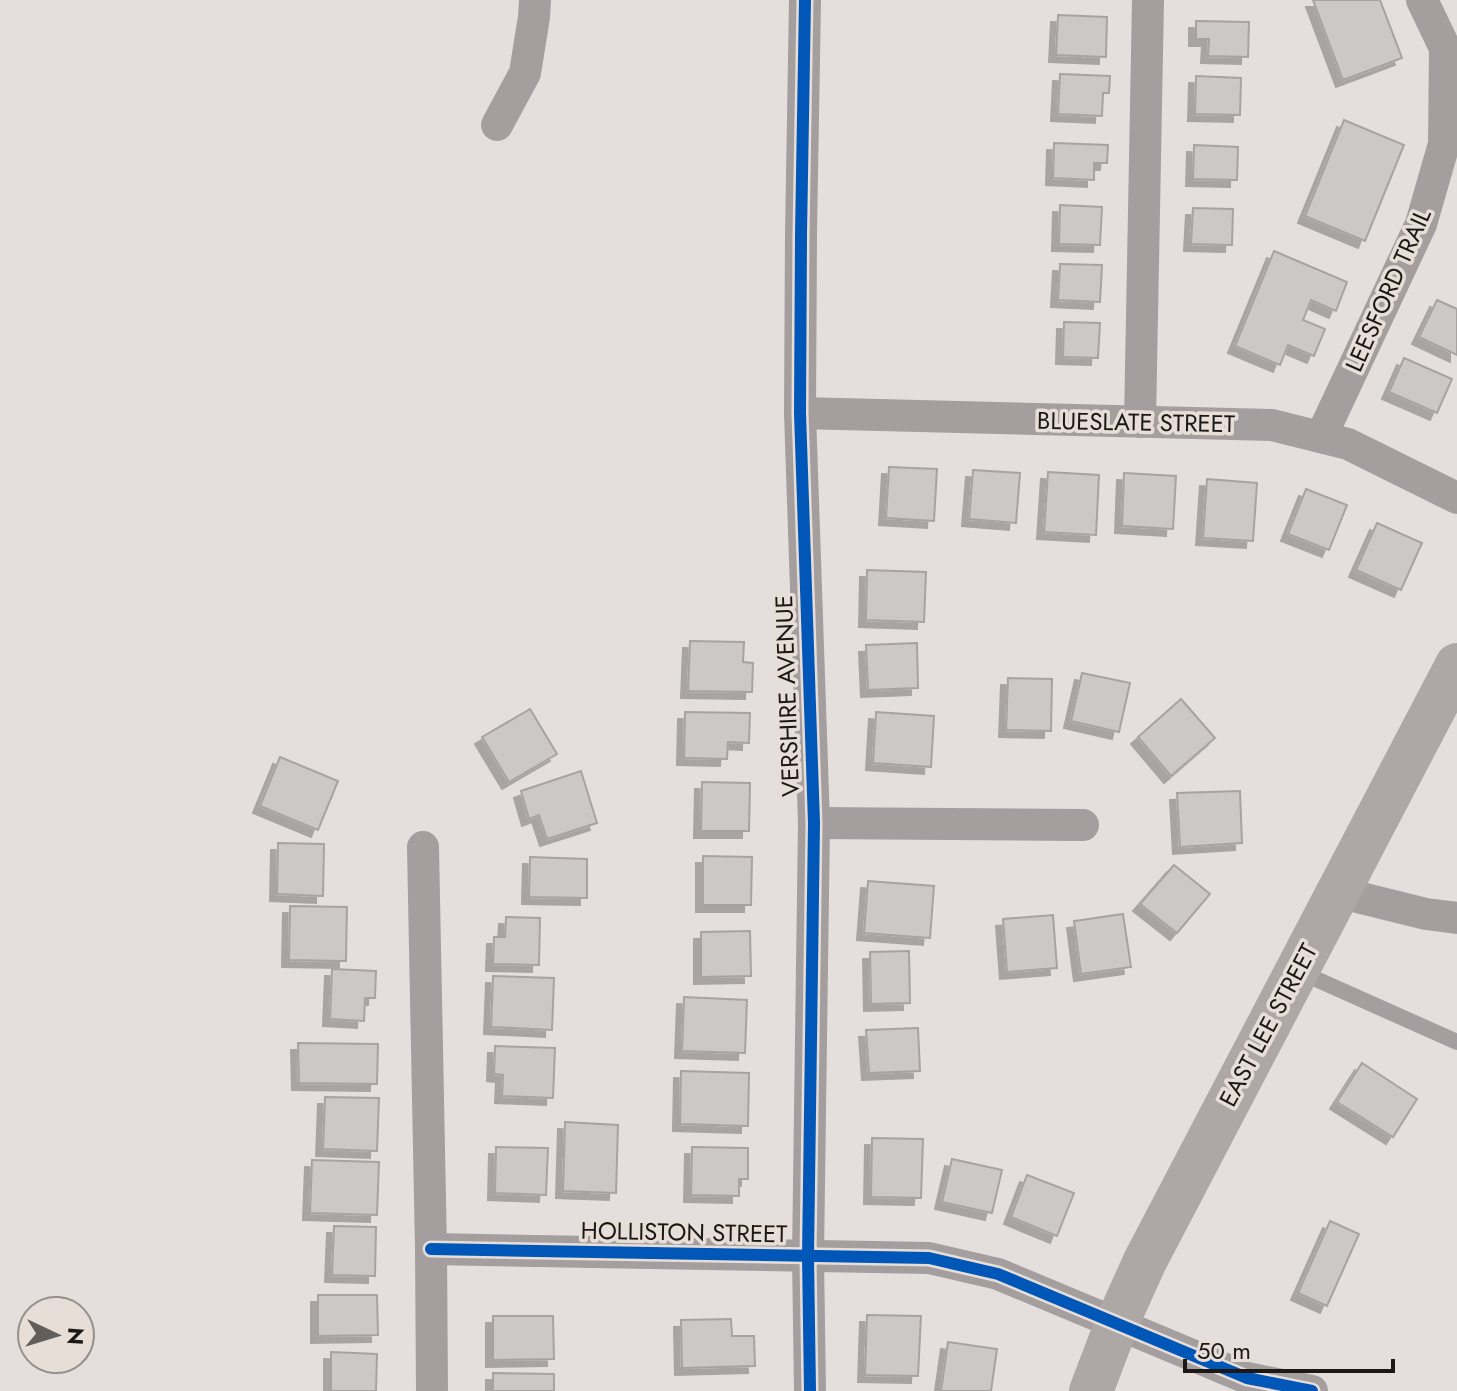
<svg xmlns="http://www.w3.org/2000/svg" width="1457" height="1391" font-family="Jost,sans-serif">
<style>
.building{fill:#ccc8c6;stroke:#a8a3a1;stroke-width:2;filter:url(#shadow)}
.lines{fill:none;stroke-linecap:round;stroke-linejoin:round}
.lane{stroke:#a49e9f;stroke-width:16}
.street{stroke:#a49e9f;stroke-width:32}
.secondary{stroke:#ada8a6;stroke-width:44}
.cycleway-casing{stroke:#e8ded8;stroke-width:17}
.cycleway{stroke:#0057b8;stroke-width:12}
.labels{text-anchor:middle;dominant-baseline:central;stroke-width:7;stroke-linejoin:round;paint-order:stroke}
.street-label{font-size:24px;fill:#1b1815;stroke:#e8ded8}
</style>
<defs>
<filter id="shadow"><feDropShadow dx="-7" dy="7" stdDeviation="0" flood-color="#0004"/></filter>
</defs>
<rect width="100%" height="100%" fill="#e4dfdc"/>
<g class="building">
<polygon points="1313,0 1380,0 1402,58 1343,80"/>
<polygon points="1058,15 1107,17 1106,57 1056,55"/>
<polygon points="1196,21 1249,22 1248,57 1208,56 1209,39 1196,39"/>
<polygon points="1060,74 1110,76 1109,93 1103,93 1102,116 1058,114"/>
<polygon points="1196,76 1241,78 1240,115 1195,114"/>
<polygon points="1344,120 1404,145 1365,241 1305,216"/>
<polygon points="1054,143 1108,145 1107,163 1094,163 1094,180 1053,178"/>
<polygon points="1194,145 1238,147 1237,180 1193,179"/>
<polygon points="1060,205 1102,207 1100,245 1059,244"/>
<polygon points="1193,208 1233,209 1232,245 1191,244"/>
<polygon points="1274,251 1347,282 1336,311 1311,300 1303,320 1325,329 1314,356 1288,345 1280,365 1235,346"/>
<polygon points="1060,264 1102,265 1100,302 1058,300"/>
<polygon points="1437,300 1457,309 1457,355 1419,337"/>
<polygon points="1064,322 1100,323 1098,358 1063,357"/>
<polygon points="1404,358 1452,379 1437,413 1389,392"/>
<polygon points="889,467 937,469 934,521 886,518"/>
<polygon points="973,470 1020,473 1016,523 969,519"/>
<polygon points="1048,472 1099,475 1096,535 1044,532"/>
<polygon points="1124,473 1176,476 1173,529 1122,526"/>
<polygon points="1207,479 1257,483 1253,541 1203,538"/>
<polygon points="1306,489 1347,505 1329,550 1288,534"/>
<polygon points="1377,523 1422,543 1401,590 1356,570"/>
<polygon points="867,570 926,572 924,622 866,620"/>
<polygon points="690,641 744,642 743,662 753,663 752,692 688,691"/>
<polygon points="917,643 918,688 868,690 866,645"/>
<polygon points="1082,673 1130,683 1119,732 1071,721"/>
<polygon points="1008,678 1052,679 1051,731 1006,730"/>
<polygon points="1181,699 1215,738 1171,776 1138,737"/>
<polygon points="530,709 557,754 509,782 482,737"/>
<polygon points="685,712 750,713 749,743 728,742 727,759 684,758"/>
<polygon points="876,712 934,716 931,767 873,763"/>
<polygon points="280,757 338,781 318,830 260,806"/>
<polygon points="581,771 597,823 547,839 539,815 529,819 521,791"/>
<polygon points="702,782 750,783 749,831 701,831"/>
<polygon points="1240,791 1242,843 1180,847 1177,793"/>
<polygon points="278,843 324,844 323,896 277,894"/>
<polygon points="703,856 752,857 751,905 703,905"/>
<polygon points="530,857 587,859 587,898 529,897"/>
<polygon points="1174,865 1210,894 1177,933 1140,904"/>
<polygon points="868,881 934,886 930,938 864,933"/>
<polygon points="290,906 347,907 346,961 289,960"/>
<polygon points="1123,914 1131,967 1081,974 1074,921"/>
<polygon points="1053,915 1057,968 1007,972 1003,919"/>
<polygon points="506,917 540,918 539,965 493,964 494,937 505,937"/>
<polygon points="750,931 751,976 701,977 701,932"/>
<polygon points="909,951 910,1003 871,1004 870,952"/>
<polygon points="332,969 376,971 375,998 365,998 364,1021 330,1019"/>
<polygon points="493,976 554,978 552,1030 491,1027"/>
<polygon points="684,997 747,1000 745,1053 682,1051"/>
<polygon points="918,1028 920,1071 869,1073 866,1030"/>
<polygon points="298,1043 378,1044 377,1084 299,1083"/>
<polygon points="495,1046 555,1048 553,1098 502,1096 503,1075 494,1074"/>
<polygon points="1362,1063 1417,1099 1393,1137 1337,1102"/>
<polygon points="681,1071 749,1073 748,1126 680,1124"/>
<polygon points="325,1097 379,1098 377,1151 323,1149"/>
<polygon points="565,1122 618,1125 616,1193 563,1191"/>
<polygon points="872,1138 923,1139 921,1198 871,1197"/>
<polygon points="496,1147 548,1148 546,1195 495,1193"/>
<polygon points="692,1147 748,1148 748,1179 739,1179 739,1196 691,1195"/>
<polygon points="952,1159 1002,1170 992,1213 942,1202"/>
<polygon points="312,1160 379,1162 377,1215 310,1213"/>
<polygon points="1027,1175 1074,1193 1057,1236 1011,1217"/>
<polygon points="1330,1221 1359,1234 1327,1306 1298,1293"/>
<polygon points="334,1226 376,1227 375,1276 332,1275"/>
<polygon points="318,1295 377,1295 378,1335 318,1336"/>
<polygon points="867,1315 921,1316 918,1376 865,1375"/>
<polygon points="493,1316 553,1316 554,1359 493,1360"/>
<polygon points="731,1319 732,1336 754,1336 755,1366 682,1368 681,1320"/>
<polygon points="948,1342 997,1349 991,1391 941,1391"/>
<polygon points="331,1352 377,1354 376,1391 331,1391"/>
<polygon points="493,1373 554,1374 554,1391 493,1391"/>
</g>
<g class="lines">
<polyline class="lane" points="1298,971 1457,1042"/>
<g class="street">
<polyline points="805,0 801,234 800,413 814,823 808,1256 810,1391"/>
<polyline points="497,125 525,73 534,17 535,0"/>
<polyline points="800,413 1272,425 1348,444 1457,498"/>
<polyline points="1140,422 1148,0"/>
<polyline points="1321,437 1421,224 1444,144 1445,48 1422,0"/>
<polyline points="814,823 1083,825"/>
<polyline points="423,847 431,1249 432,1391"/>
<polyline points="1337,892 1426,914 1457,918"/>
<polyline points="431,1249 929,1258 998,1274 1247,1378 1312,1391"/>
</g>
<polyline class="secondary" points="1091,1391 1117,1323 1145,1261 1457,665"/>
<g class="cycleway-casing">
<g id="cycleway">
<polyline points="805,0 801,234 800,413 814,823 808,1256 810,1391"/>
<polyline points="431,1249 929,1258 998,1274 1247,1378 1312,1391"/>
</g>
</g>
<use href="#cycleway" class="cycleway"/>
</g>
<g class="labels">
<g class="street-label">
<text transform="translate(1388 290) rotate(-66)">LEESFORD TRAIL</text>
<text transform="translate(1136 422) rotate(1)">BLUESLATE STREET</text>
<text transform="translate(787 696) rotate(-92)">VERSHIRE AVENUE</text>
<text transform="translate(1268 1025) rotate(-62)">EAST LEE STREET</text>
<text transform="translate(684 1232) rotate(1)">HOLLISTON STREET</text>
</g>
</g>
<g transform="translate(56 1335) rotate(94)"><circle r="38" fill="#e8ded8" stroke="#968f8a" stroke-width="2"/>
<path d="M0-6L14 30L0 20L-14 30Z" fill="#615e5b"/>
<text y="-12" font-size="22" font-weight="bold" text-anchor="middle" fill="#1b1815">N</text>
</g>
<path d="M1185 1359v12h208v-12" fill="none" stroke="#1b1815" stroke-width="4"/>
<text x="1197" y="1359" font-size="24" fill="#1b1815" stroke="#e8ded8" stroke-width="6" paint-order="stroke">50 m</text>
</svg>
